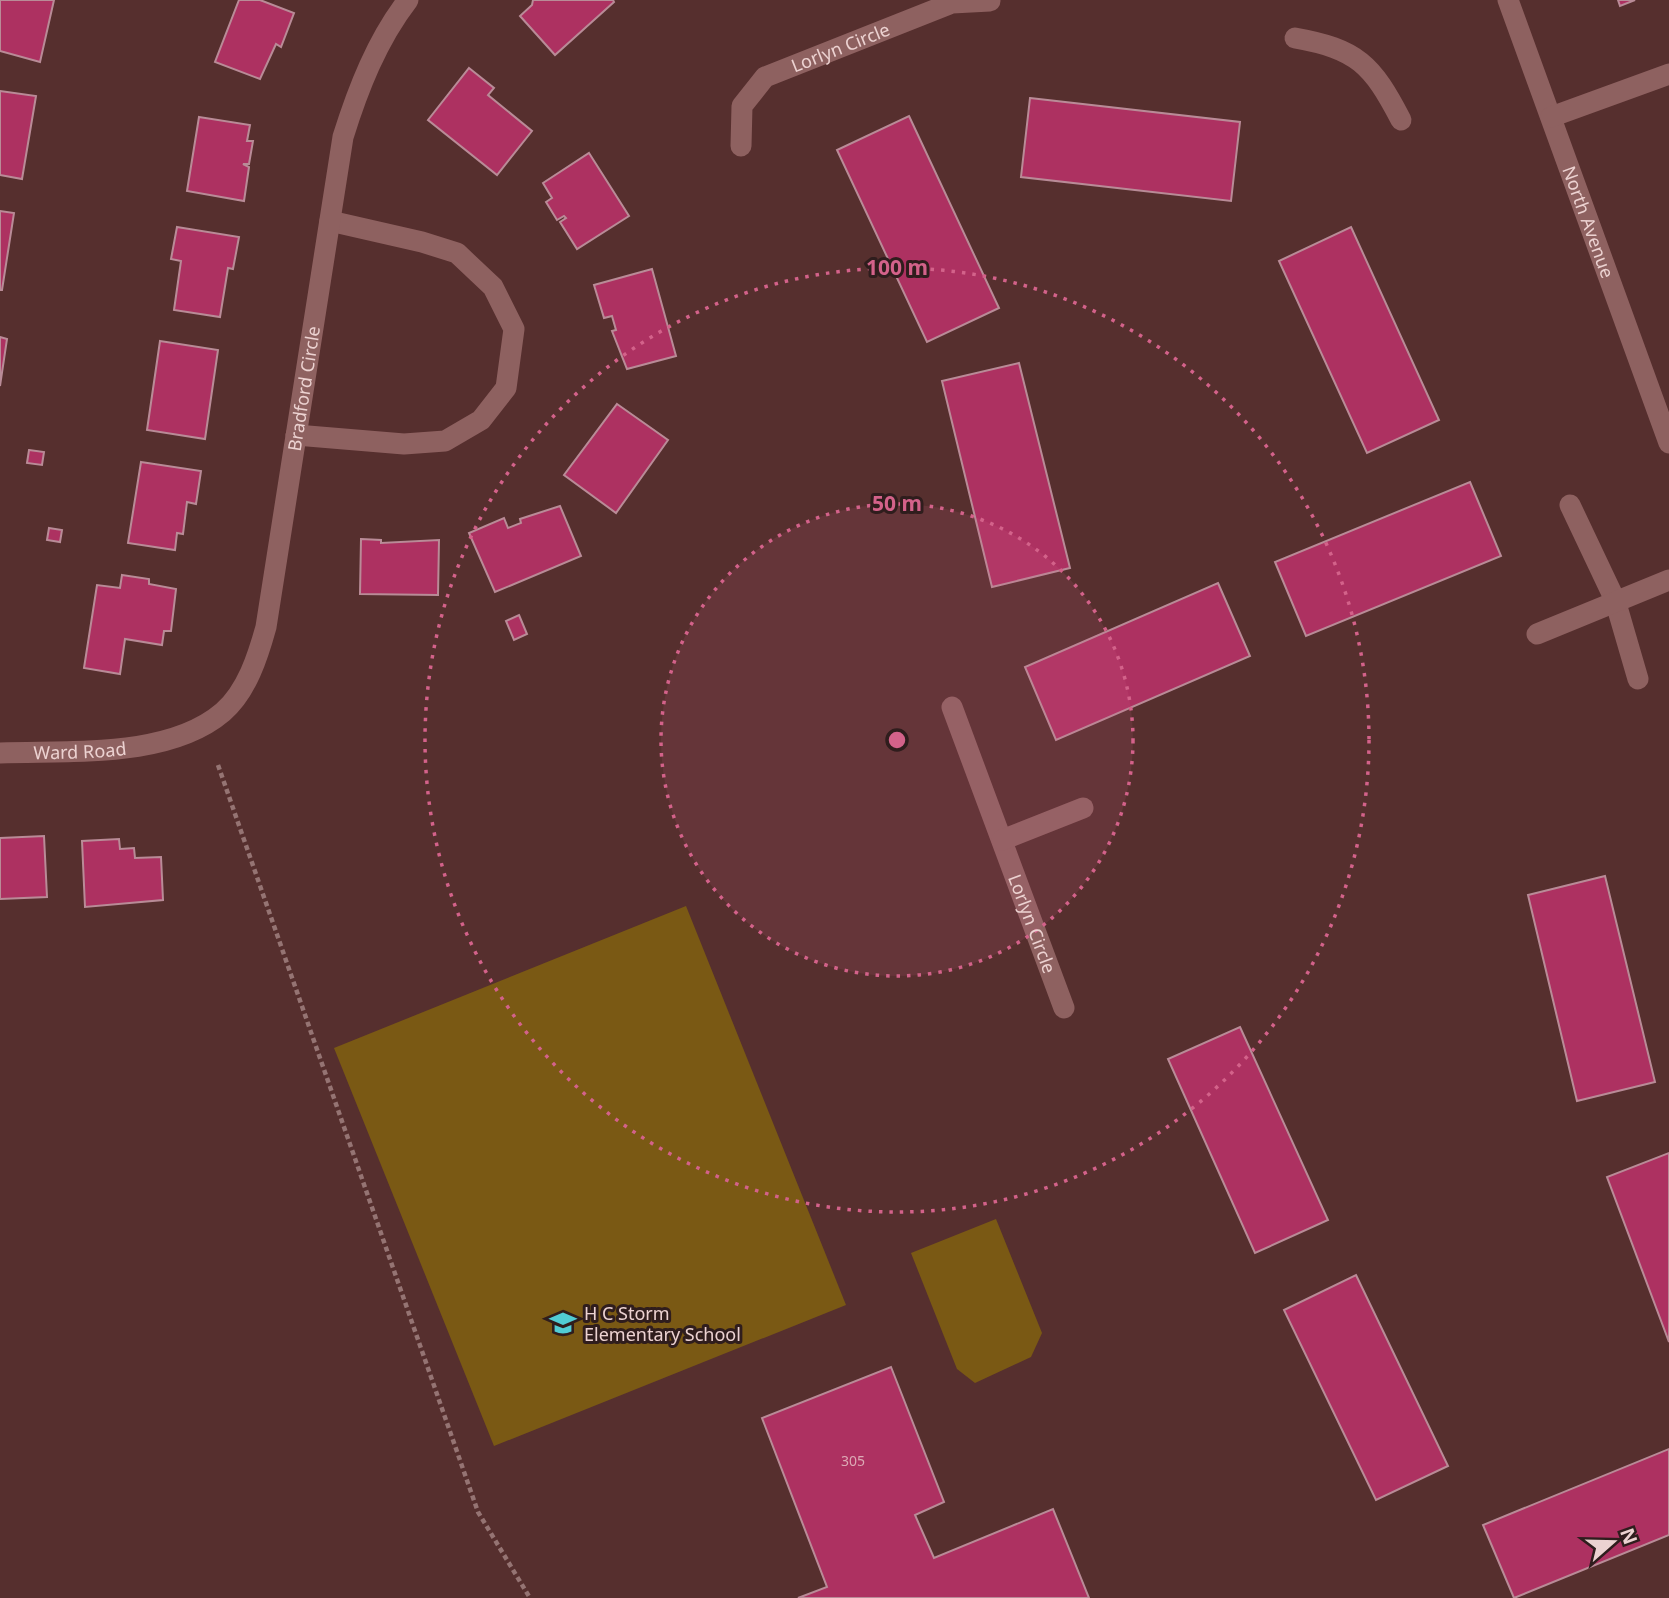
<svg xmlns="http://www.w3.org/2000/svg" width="1669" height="1598" font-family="'Noto Sans',sans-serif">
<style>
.green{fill:#7a5914}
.building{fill:#ad3161;stroke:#b98b97;stroke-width:2}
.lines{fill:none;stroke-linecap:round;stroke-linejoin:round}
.path{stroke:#957473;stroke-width:4.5;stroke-dasharray:5 3.5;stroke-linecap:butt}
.street{stroke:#8e6160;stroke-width:21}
.ring{fill:none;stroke:#d3628a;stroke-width:3.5;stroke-dasharray:3.5 7}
.labels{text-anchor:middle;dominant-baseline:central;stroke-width:6;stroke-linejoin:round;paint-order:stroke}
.number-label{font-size:14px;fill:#dcaab5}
.street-label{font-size:18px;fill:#ecd2d1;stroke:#2f1d1d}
.poi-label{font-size:18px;fill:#ecd2d1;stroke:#2f1d1d;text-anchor:start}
.centre{fill:#d3628a;stroke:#2f1d1d;stroke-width:3.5}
.ring-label{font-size:21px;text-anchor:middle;font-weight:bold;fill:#d3628a;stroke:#2f1d1d;stroke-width:6;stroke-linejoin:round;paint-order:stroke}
</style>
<rect width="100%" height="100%" fill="#562f2e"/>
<g class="green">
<polygon points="686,906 846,1305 494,1446 334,1048"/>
<polygon points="996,1219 1042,1333 1031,1357 975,1383 957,1369 911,1253"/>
</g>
<g class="building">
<polygon points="0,0 54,0 40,62 0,51"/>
<polygon points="239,0 260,0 294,13 281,47 276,44 260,79 215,62"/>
<polygon points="533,0 613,0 614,2 555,55 520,16 532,5"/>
<polygon points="1618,0 1635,0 1620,6"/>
<polygon points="469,68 494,88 488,95 532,131 497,175 428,120"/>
<polygon points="0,91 36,96 22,179 0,175"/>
<polygon points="1030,98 1240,122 1231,201 1021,177"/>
<polygon points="909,116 999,308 927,342 837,150"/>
<polygon points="199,117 250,125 247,141 253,141 249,164 243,164 249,167 244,201 187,191"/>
<polygon points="589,153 629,216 577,249 560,222 566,218 564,216 557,220 546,202 552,198 543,183"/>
<polygon points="0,211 14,213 2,290 0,290"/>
<polygon points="177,227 239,237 233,269 228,268 220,317 174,310 181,261 171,259"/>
<polygon points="1351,227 1439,420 1367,453 1279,261"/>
<polygon points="652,269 676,356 627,369 612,331 616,330 612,316 604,318 594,285"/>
<polygon points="0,337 7,339 0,386"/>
<polygon points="160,341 218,350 205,439 147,430"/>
<polygon points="1019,363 1070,568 992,587 942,381"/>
<polygon points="617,404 668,440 616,513 564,475"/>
<polygon points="29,450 44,452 42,465 27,463"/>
<polygon points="141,462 201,471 196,504 187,502 183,534 177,533 175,550 128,543"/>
<polygon points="1470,482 1501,556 1306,636 1275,562"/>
<polygon points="560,506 581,556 495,592 469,533 504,518 508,528 521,523 520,519"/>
<polygon points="49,528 62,530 60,542 47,540"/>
<polygon points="361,539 381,540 381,543 439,540 438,595 360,594"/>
<polygon points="122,575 149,579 149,584 176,589 171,631 164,631 162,645 125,639 120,674 84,668 97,585 120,588"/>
<polygon points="1218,583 1250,656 1056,740 1025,667"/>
<polygon points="519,615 527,634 514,640 506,621"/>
<polygon points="44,836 47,897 0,899 0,838"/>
<polygon points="119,839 120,849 134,848 135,858 161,857 163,900 85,907 82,841"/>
<polygon points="1605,876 1655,1082 1577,1101 1528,895"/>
<polygon points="1240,1027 1328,1220 1255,1253 1168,1059"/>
<polygon points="1669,1153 1669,1342 1607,1177"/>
<polygon points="1356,1275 1448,1466 1376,1500 1284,1310"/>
<polygon points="891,1367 944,1502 915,1515 934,1558 1053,1509 1089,1598 798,1598 827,1587 762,1418"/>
<polygon points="1669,1449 1669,1535 1514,1598 1483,1525"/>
</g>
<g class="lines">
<polyline class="path" points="218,765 478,1512 530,1598"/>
<g class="street">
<path id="s1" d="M 1508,0 L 1669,443"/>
<path d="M 1295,38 C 1357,49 1372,64 1401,120"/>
<polyline points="1551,117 1669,74"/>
<path id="s2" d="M 741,146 L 742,106 L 765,77 L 952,3 L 990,1"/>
<polyline points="296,435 404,444 445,441 481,420 506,388 514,329 493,287 457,253 422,242 330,221"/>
<polyline points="1570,505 1615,600 1638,679"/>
<polyline points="1537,634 1669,580"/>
<path id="s3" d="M 952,707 L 1064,1008"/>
<path id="s4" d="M 0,753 C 68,750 168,759 223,712 C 247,691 258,656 266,627 L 343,137 C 358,89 377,40 408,0"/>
<polyline points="1002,840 1083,808"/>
</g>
</g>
<circle cx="897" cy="740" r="236" fill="#d3628a" fill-opacity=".12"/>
<g class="ring">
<circle cx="897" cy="740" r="236"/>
<circle cx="897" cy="740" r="472"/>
</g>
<defs>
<g id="school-bare" transform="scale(2.1)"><path d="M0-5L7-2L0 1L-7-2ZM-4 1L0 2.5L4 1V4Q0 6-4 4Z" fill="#51ccd4" stroke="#2f1d1d" stroke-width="2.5" paint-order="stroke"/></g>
</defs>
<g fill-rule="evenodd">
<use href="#school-bare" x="563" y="1323"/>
</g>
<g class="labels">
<g class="number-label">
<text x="853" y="1460">305</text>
</g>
<g class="street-label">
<text stroke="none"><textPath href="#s2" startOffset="158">Lorlyn Circle</textPath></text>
<text stroke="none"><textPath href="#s1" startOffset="236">North Avenue</textPath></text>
<text stroke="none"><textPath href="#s4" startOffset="569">Bradford Circle</textPath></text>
<text stroke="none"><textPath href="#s4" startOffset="80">Ward Road</textPath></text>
<text stroke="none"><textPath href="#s3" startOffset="231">Lorlyn Circle</textPath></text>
</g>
<g class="poi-label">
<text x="584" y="1313">H C Storm<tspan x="584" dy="21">Elementary School</tspan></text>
</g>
</g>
<circle cx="897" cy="740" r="10" class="centre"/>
<g class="ring-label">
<text x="897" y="275">100 m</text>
<text x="897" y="511">50 m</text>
</g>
<g transform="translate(1613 1542) rotate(70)" stroke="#2f1d1d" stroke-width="5" paint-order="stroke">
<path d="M0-5L12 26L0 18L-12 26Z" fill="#ecd2d1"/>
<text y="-10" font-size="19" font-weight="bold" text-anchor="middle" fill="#ecd2d1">N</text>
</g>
</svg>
